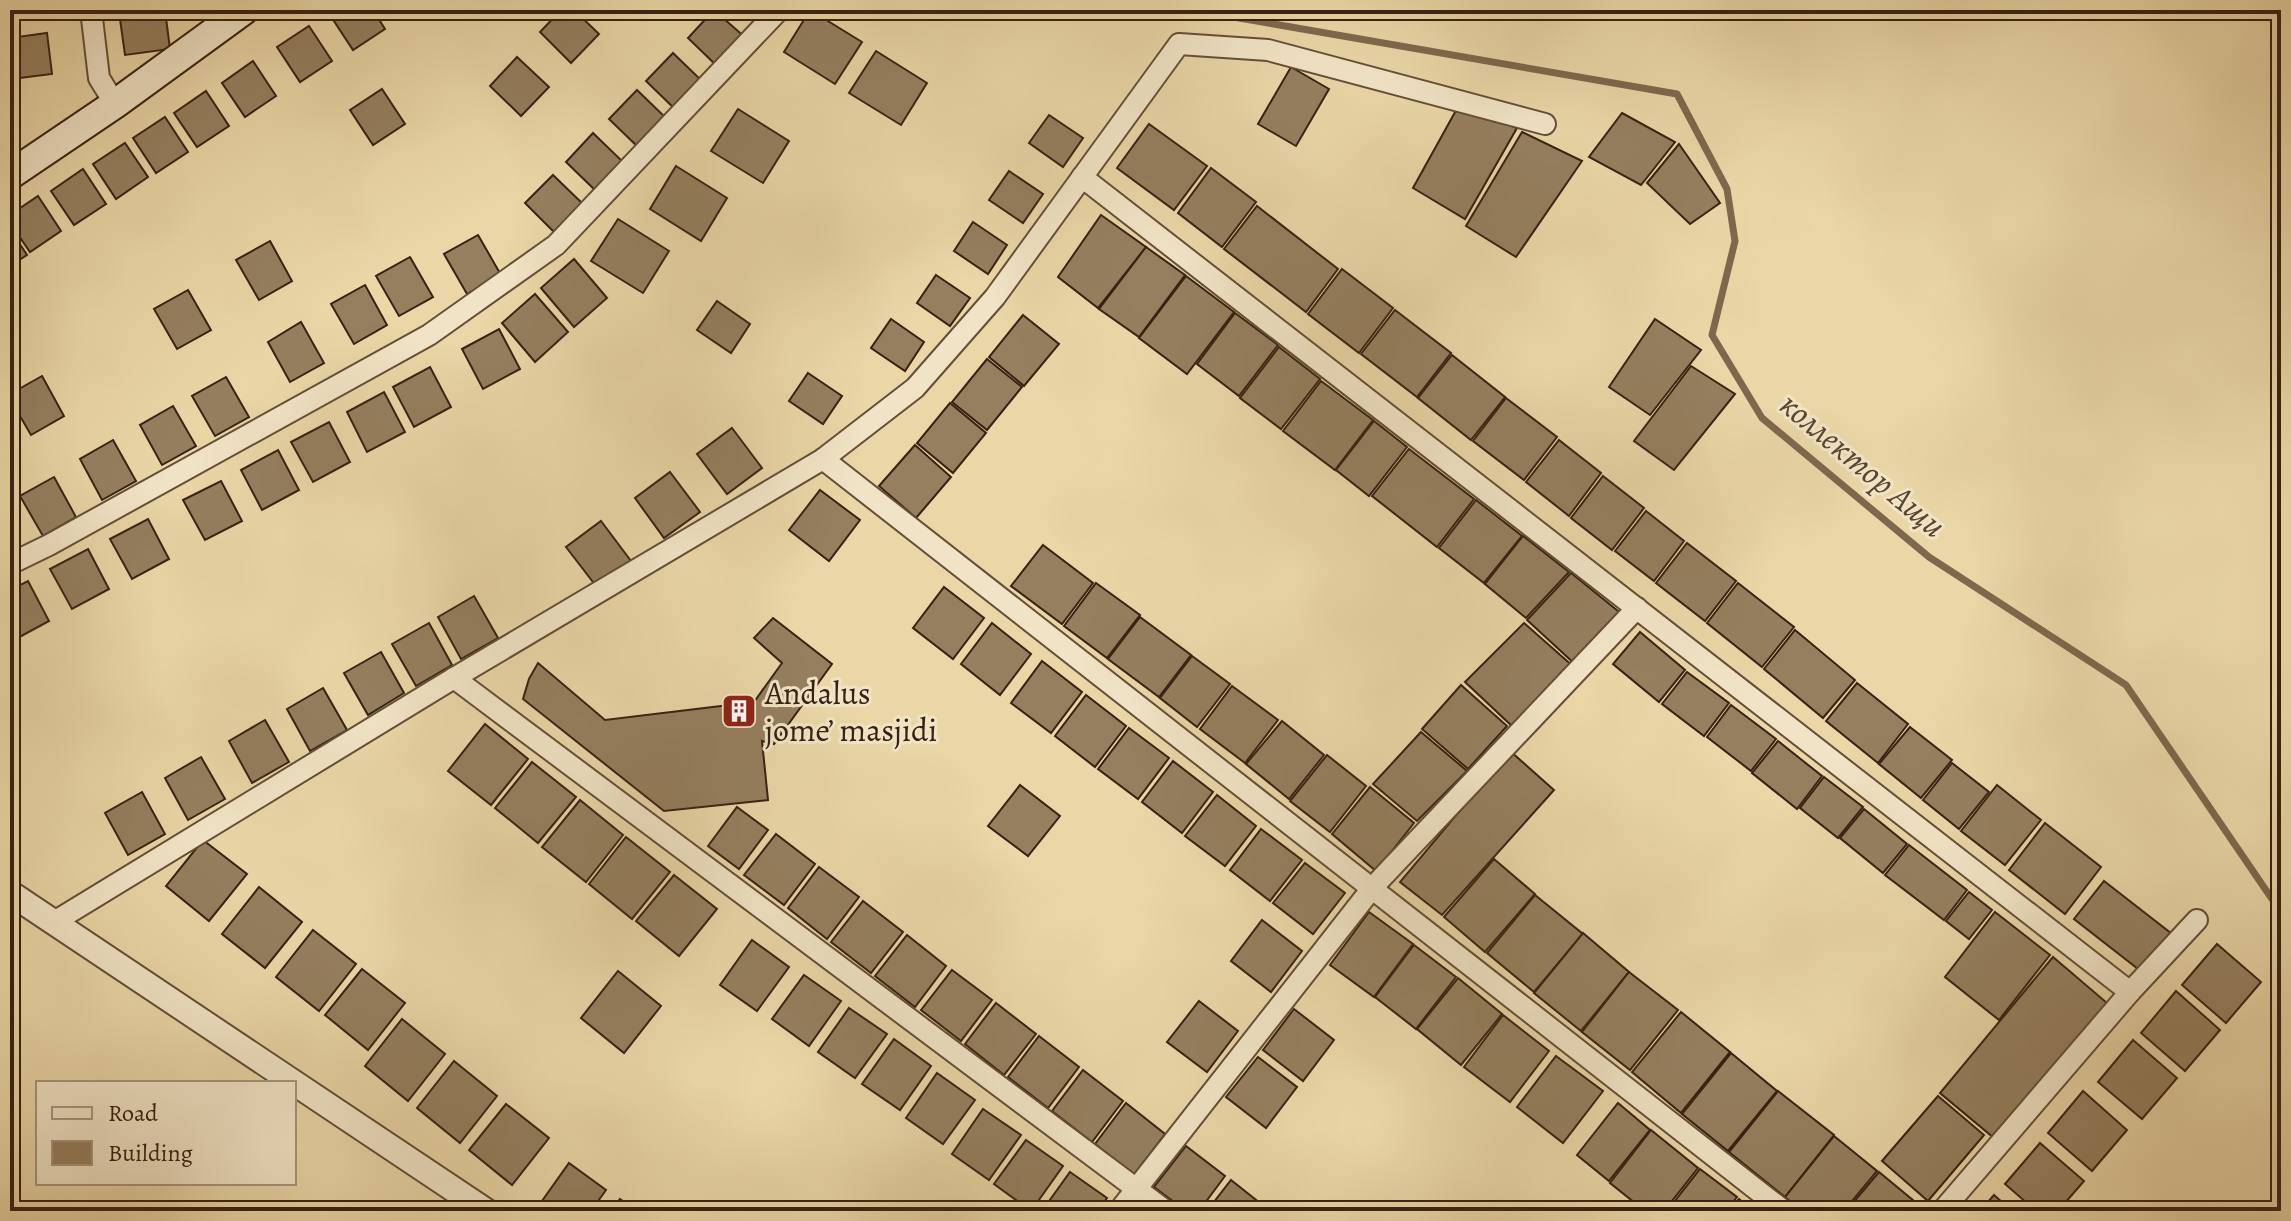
<svg xmlns="http://www.w3.org/2000/svg" width="2291" height="1221" font-family="Alegreya,serif">
<style>
.lines{fill:none;stroke-linecap:round;stroke-linejoin:round}
.stream{stroke:#7e684d;stroke-width:7}
.building{fill:#957f5f;stroke:#382112;stroke-width:2}
.minor-casing{stroke:#644e37;stroke-width:24}
.tertiary-casing{stroke:#644e37;stroke-width:28}
.secondary-casing{stroke:#382112;stroke-width:32}
.minor{stroke:#f1e4c6;stroke-width:20}
.tertiary{stroke:#f1e4c6;stroke-width:24}
.secondary{stroke:#f1e4c6;stroke-width:28}
.labels{text-anchor:middle;dominant-baseline:central;stroke-width:6;stroke-linejoin:round;paint-order:stroke}
.poi-label{font-size:32px;fill:#382112;stroke:#f1e4c6;text-anchor:start}
.water-label{font-size:34px;font-style:italic;fill:#5b452f;stroke:#f1e4c6}
</style>
<rect width="100%" height="100%" fill="#ead6a7"/>
<filter id="stains"><feTurbulence type="fractalNoise" baseFrequency=".0025" numOctaves="4"/><feColorMatrix values="0 0 0 0 .2 0 0 0 0 .09 0 0 0 0 .02 0 0 0 .5 -.17"/></filter>
<radialGradient id="worn" r=".72"><stop offset=".6" stop-color="#630" stop-opacity="0"/><stop offset="1" stop-color="#630" stop-opacity=".3"/></radialGradient>
<g class="lines">
<polyline class="stream" points="1002,10 1014,14 1193,10 1677,94 1727,189 1735,241 1712,335 1762,418 1929,557 2126,685 2272,899 2281,907"/>
</g>
<g class="building">
<polygon points="132,10 165,10 170,49 125,55 119,12"/>
<polygon points="337,10 373,10 385,29 353,50 330,15"/>
<polygon points="561,10 574,10 599,34 571,63 540,32"/>
<polygon points="714,10 747,39 719,68 688,38"/>
<polygon points="810,10 862,42 835,84 784,52"/>
<polygon points="309,26 332,61 300,82 277,47"/>
<polygon points="47,33 52,74 11,79 10,38"/>
<polygon points="876,51 927,83 901,125 849,93"/>
<polygon points="673,53 704,83 677,111 646,81"/>
<polygon points="517,57 549,87 521,116 490,86"/>
<polygon points="253,61 276,96 245,117 222,83"/>
<polygon points="1291,67 1329,89 1296,146 1258,124"/>
<polygon points="382,89 405,124 373,145 350,110"/>
<polygon points="637,90 668,120 640,149 609,119"/>
<polygon points="206,91 229,126 197,147 174,113"/>
<polygon points="1459,105 1517,128 1465,219 1413,188"/>
<polygon points="738,109 789,141 763,183 711,151"/>
<polygon points="1622,113 1675,142 1641,185 1589,157"/>
<polygon points="1049,115 1083,138 1063,167 1029,143"/>
<polygon points="165,117 188,152 156,173 133,138"/>
<polygon points="1149,124 1207,166 1174,210 1117,168"/>
<polygon points="1522,132 1582,161 1516,257 1466,226"/>
<polygon points="593,133 624,163 597,192 566,162"/>
<polygon points="125,143 148,177 116,199 93,164"/>
<polygon points="1679,144 1720,203 1690,224 1647,183"/>
<polygon points="676,166 727,198 701,241 650,209"/>
<polygon points="1211,168 1256,202 1222,247 1178,213"/>
<polygon points="83,169 106,204 74,225 51,191"/>
<polygon points="1009,171 1043,194 1023,223 989,200"/>
<polygon points="553,175 584,205 556,234 525,203"/>
<polygon points="38,196 61,231 30,252 10,223 10,215"/>
<polygon points="1257,206 1338,269 1306,312 1224,249"/>
<polygon points="1101,215 1146,247 1098,308 1058,277"/>
<polygon points="618,219 669,251 643,293 591,261"/>
<polygon points="973,222 1007,245 988,274 954,251"/>
<polygon points="10,229 27,255 10,266"/>
<polygon points="478,235 501,275 467,294 444,254"/>
<polygon points="270,241 292,281 259,300 236,260"/>
<polygon points="1146,247 1185,275 1139,337 1099,309"/>
<polygon points="410,257 433,297 399,316 376,276"/>
<polygon points="574,259 607,298 574,327 541,288"/>
<polygon points="1342,269 1393,308 1359,353 1308,314"/>
<polygon points="936,275 970,298 950,326 917,303"/>
<polygon points="1186,276 1234,312 1187,374 1139,338"/>
<polygon points="365,285 387,325 354,344 331,304"/>
<polygon points="188,290 211,330 177,349 154,309"/>
<polygon points="535,294 568,332 535,362 502,323"/>
<polygon points="717,301 750,324 731,353 697,330"/>
<polygon points="1395,310 1451,353 1417,397 1361,354"/>
<polygon points="1235,313 1278,345 1239,396 1197,364"/>
<polygon points="1023,315 1059,344 1024,386 989,357"/>
<polygon points="891,319 924,342 905,371 871,348"/>
<polygon points="1655,319 1701,350 1650,415 1609,387"/>
<polygon points="301,322 324,363 290,382 268,342"/>
<polygon points="499,329 520,369 483,389 462,349"/>
<polygon points="1279,347 1320,379 1281,429 1240,398"/>
<polygon points="1452,355 1505,397 1471,440 1418,398"/>
<polygon points="987,359 1022,387 987,430 952,402"/>
<polygon points="1691,366 1735,394 1674,470 1634,441"/>
<polygon points="430,367 451,407 414,427 393,387"/>
<polygon points="808,373 842,396 823,424 789,401"/>
<polygon points="42,376 64,416 31,435 10,399 10,394"/>
<polygon points="226,377 249,417 215,436 192,396"/>
<polygon points="1321,381 1373,420 1335,470 1283,431"/>
<polygon points="384,392 405,432 367,452 347,412"/>
<polygon points="1506,398 1557,437 1524,480 1473,441"/>
<polygon points="950,403 986,433 953,473 917,443"/>
<polygon points="173,406 196,446 162,465 140,425"/>
<polygon points="1374,421 1407,447 1369,496 1336,470"/>
<polygon points="329,422 350,462 313,482 291,442"/>
<polygon points="732,428 762,468 727,494 697,454"/>
<polygon points="113,440 136,481 102,500 80,459"/>
<polygon points="1559,440 1601,473 1569,516 1526,482"/>
<polygon points="915,445 951,477 916,518 879,486"/>
<polygon points="1409,449 1474,499 1437,547 1372,496"/>
<polygon points="278,450 299,490 262,510 241,470"/>
<polygon points="670,472 700,512 664,538 635,498"/>
<polygon points="1603,476 1644,508 1612,550 1571,518"/>
<polygon points="54,477 76,517 43,536 20,496"/>
<polygon points="221,481 242,521 205,540 183,500"/>
<polygon points="820,490 860,520 829,561 789,530"/>
<polygon points="1476,500 1522,536 1484,583 1439,548"/>
<polygon points="1646,511 1684,541 1654,581 1615,551"/>
<polygon points="148,519 169,559 132,579 110,539"/>
<polygon points="601,521 631,561 596,586 566,547"/>
<polygon points="1523,536 1569,572 1526,618 1485,584"/>
<polygon points="1687,543 1736,581 1705,621 1656,583"/>
<polygon points="1043,545 1093,583 1062,624 1011,586"/>
<polygon points="88,549 109,589 72,609 50,569"/>
<polygon points="1571,573 1623,615 1577,666 1527,620"/>
<polygon points="28,581 49,621 12,641 10,590"/>
<polygon points="1096,583 1140,615 1107,658 1064,626"/>
<polygon points="1738,583 1794,627 1762,667 1707,623"/>
<polygon points="944,587 984,618 953,659 913,628"/>
<polygon points="474,596 498,638 461,659 438,617"/>
<polygon points="1140,617 1191,655 1159,697 1108,659"/>
<polygon points="773,618 832,664 774,744 762,741 768,800 664,811 523,699 529,679 538,663 605,720 754,702 782,663 754,638"/>
<polygon points="429,623 452,665 416,686 392,644"/>
<polygon points="992,623 1031,654 1000,695 961,664"/>
<polygon points="1524,623 1575,668 1513,727 1465,682"/>
<polygon points="1795,630 1855,680 1823,718 1764,669"/>
<polygon points="1640,632 1685,670 1659,702 1613,664"/>
<polygon points="381,652 404,693 368,715 344,673"/>
<polygon points="1192,656 1230,684 1197,727 1160,698"/>
<polygon points="1042,661 1082,692 1051,733 1011,703"/>
<polygon points="1687,672 1729,703 1704,736 1662,704"/>
<polygon points="1857,683 1908,724 1878,763 1826,721"/>
<polygon points="1461,685 1507,726 1468,769 1422,729"/>
<polygon points="1232,686 1278,720 1245,763 1200,729"/>
<polygon points="323,688 347,730 310,751 287,709"/>
<polygon points="1086,695 1126,726 1095,767 1055,736"/>
<polygon points="1731,705 1776,739 1751,771 1707,737"/>
<polygon points="265,720 289,762 252,783 229,741"/>
<polygon points="1282,721 1324,755 1289,799 1246,764"/>
<polygon points="485,724 528,759 491,805 448,771"/>
<polygon points="1910,727 1952,760 1921,798 1879,764"/>
<polygon points="1129,728 1169,758 1138,799 1098,769"/>
<polygon points="1421,732 1467,771 1417,821 1373,784"/>
<polygon points="1778,741 1822,776 1797,809 1752,773"/>
<polygon points="1510,751 1554,790 1442,915 1400,882"/>
<polygon points="1327,755 1366,786 1330,832 1290,801"/>
<polygon points="201,757 225,799 188,820 165,778"/>
<polygon points="1173,761 1213,792 1182,833 1142,802"/>
<polygon points="532,762 576,797 538,843 495,808"/>
<polygon points="1952,763 1989,792 1959,829 1923,800"/>
<polygon points="1824,777 1863,807 1838,838 1800,808"/>
<polygon points="1020,785 1060,816 1028,856 988,826"/>
<polygon points="1997,785 2041,820 2005,865 1961,831"/>
<polygon points="1370,787 1414,823 1376,871 1332,834"/>
<polygon points="142,792 165,834 128,855 105,813"/>
<polygon points="1217,795 1256,826 1225,866 1185,836"/>
<polygon points="580,800 623,835 586,882 542,847"/>
<polygon points="737,807 768,830 739,869 708,846"/>
<polygon points="1864,809 1907,844 1883,873 1840,838"/>
<polygon points="2045,823 2101,867 2065,914 2009,870"/>
<polygon points="1261,829 1302,860 1270,901 1230,870"/>
<polygon points="776,834 815,864 784,905 744,875"/>
<polygon points="626,837 670,872 632,919 589,884"/>
<polygon points="203,840 247,874 209,921 166,886"/>
<polygon points="1909,845 1967,890 1944,920 1885,875"/>
<polygon points="1494,859 1535,894 1485,952 1444,917"/>
<polygon points="1305,863 1345,893 1313,934 1273,903"/>
<polygon points="819,867 859,897 827,939 788,908"/>
<polygon points="674,875 717,909 679,956 636,921"/>
<polygon points="2104,881 2172,934 2142,972 2074,919"/>
<polygon points="259,887 302,922 265,968 222,934"/>
<polygon points="1969,892 1992,910 1969,939 1946,921"/>
<polygon points="1535,895 1583,934 1534,992 1487,953"/>
<polygon points="863,901 903,932 871,973 831,942"/>
<polygon points="1369,912 1413,944 1374,997 1330,965"/>
<polygon points="1995,912 2050,955 1999,1020 1945,977"/>
<polygon points="1262,920 1302,951 1271,992 1231,961"/>
<polygon points="313,930 356,964 319,1011 276,977"/>
<polygon points="1583,933 1629,972 1581,1031 1534,993"/>
<polygon points="907,935 946,966 915,1007 875,976"/>
<polygon points="752,940 789,967 757,1011 720,985"/>
<polygon points="2217,944 2261,982 2226,1023 2182,985"/>
<polygon points="1414,945 1456,977 1416,1029 1375,997"/>
<polygon points="2053,957 2107,1003 1994,1138 1940,1093"/>
<polygon points="362,969 405,1003 368,1050 325,1015"/>
<polygon points="952,970 992,1000 961,1041 921,1010"/>
<polygon points="618,971 661,1006 624,1053 581,1018"/>
<polygon points="1629,972 1678,1010 1630,1070 1582,1032"/>
<polygon points="804,975 841,1001 809,1046 772,1019"/>
<polygon points="1458,978 1502,1014 1461,1065 1417,1029"/>
<polygon points="2176,991 2220,1030 2185,1071 2141,1033"/>
<polygon points="1199,1001 1238,1031 1207,1072 1167,1042"/>
<polygon points="996,1003 1036,1034 1004,1075 965,1044"/>
<polygon points="849,1008 887,1034 855,1078 818,1052"/>
<polygon points="1294,1009 1334,1040 1303,1081 1263,1050"/>
<polygon points="1681,1012 1730,1052 1681,1113 1632,1072"/>
<polygon points="1503,1015 1549,1051 1510,1102 1464,1067"/>
<polygon points="402,1019 445,1054 408,1101 365,1066"/>
<polygon points="1039,1036 1079,1067 1048,1108 1008,1077"/>
<polygon points="894,1039 931,1066 900,1110 862,1084"/>
<polygon points="2133,1040 2177,1078 2142,1119 2098,1082"/>
<polygon points="1731,1053 1777,1091 1728,1151 1682,1114"/>
<polygon points="1556,1056 1603,1091 1563,1143 1517,1107"/>
<polygon points="1258,1057 1297,1087 1266,1128 1226,1097"/>
<polygon points="454,1061 497,1096 460,1143 417,1108"/>
<polygon points="1083,1070 1123,1101 1092,1142 1052,1111"/>
<polygon points="937,1073 975,1100 943,1144 906,1118"/>
<polygon points="1778,1091 1834,1135 1785,1197 1729,1152"/>
<polygon points="2083,1091 2127,1130 2092,1171 2048,1133"/>
<polygon points="1938,1096 1984,1135 1928,1201 1882,1161"/>
<polygon points="1126,1103 1165,1134 1134,1175 1095,1144"/>
<polygon points="1618,1103 1650,1130 1609,1181 1577,1155"/>
<polygon points="506,1104 549,1138 512,1185 469,1150"/>
<polygon points="983,1109 1021,1135 989,1180 952,1154"/>
<polygon points="1651,1130 1698,1168 1664,1211 1645,1211 1610,1183"/>
<polygon points="1834,1136 1877,1171 1844,1211 1802,1211 1785,1197"/>
<polygon points="1026,1140 1063,1166 1031,1211 994,1184"/>
<polygon points="2040,1143 2084,1181 2058,1211 2036,1211 2005,1184"/>
<polygon points="1186,1146 1225,1176 1199,1211 1186,1211 1154,1187"/>
<polygon points="569,1163 606,1190 591,1211 541,1211 537,1208"/>
<polygon points="1700,1169 1737,1197 1726,1211 1667,1211"/>
<polygon points="1070,1172 1107,1198 1098,1211 1042,1211"/>
<polygon points="1879,1172 1920,1206 1916,1211 1846,1211"/>
<polygon points="1231,1180 1270,1211 1207,1211"/>
<polygon points="1994,1195 2012,1211 1980,1211"/>
<polygon points="620,1199 637,1211 611,1211"/>
<polygon points="1739,1199 1754,1211 1729,1211"/>
</g>
<g class="lines">
<g class="minor-casing">
<g id="minor">
<polyline points="91,10 99,78 115,104"/>
<polyline points="1082,177 2130,992"/>
<polyline points="823,459 1784,1211"/>
<polyline points="10,564 49,545 429,335 556,245 779,10"/>
<polyline points="454,678 1166,1211"/>
<polyline points="54,922 454,678 823,459 915,388 995,297 1179,44 1268,50 1545,124"/>
<polyline points="1119,1211 1373,887 1637,608"/>
<polyline points="1942,1211 2130,992 2197,920"/>
</g>
</g>
<g class="tertiary-casing">
<polyline id="tertiary" points="10,893 486,1211"/>
</g>
<g class="secondary-casing">
<polyline id="secondary" points="10,175 115,104 244,10"/>
</g>
<use href="#minor" class="minor"/>
<use href="#tertiary" class="tertiary"/>
<use href="#secondary" class="secondary"/>
</g>
<defs>
<g id="building-square" transform="scale(1.8)"><rect x="-9" y="-9" width="18" height="18" rx="4" fill="#8f2418" stroke="#f1e4c6"/><path d="M-4-6H4V6H1V3H-1V6H-4ZM-2.5-4.3h1.7v1.8h-1.7ZM.8-4.3h1.7v1.8H.8ZM-2.5-1h1.7V.8h-1.7ZM.8-1h1.7V.8H.8Z" fill="#fff"/></g>
</defs>
<g fill-rule="evenodd">
<use href="#building-square" x="739" y="711"/>
</g>
<g class="labels">
<g class="poi-label">
<text x="765" y="693">Andalus<tspan x="765" dy="37">jome’ masjidi</tspan></text>
</g>
<g class="water-label">
<text transform="translate(1863 465) rotate(40)">коллектор Ащи</text>
</g>
</g>
<rect width="2291" height="1221" fill="none" stroke="#ead6a7" stroke-width="40"/>
<rect x="12" y="12" width="2267" height="1197" fill="none" stroke="#382112" stroke-width="4"/>
<rect x="20" y="20" width="2251" height="1181" fill="none" stroke="#382112" stroke-width="2"/>
<rect x="36" y="1081" width="260" height="104" fill="#f1e4c6" stroke="#a7967e" stroke-width="2"/>
<rect x="52" y="1107" width="40" height="12" fill="#f1e4c6" stroke="#a7967e" stroke-width="2"/>
<text x="108" y="1121" font-size="24" fill="#382112">Road</text>
<rect x="52" y="1141" width="40" height="24" fill="#957f5f" stroke="#a7967e" stroke-width="2"/>
<text x="108" y="1161" font-size="24" fill="#382112">Building</text>
<rect width="100%" height="100%" filter="url(#stains)"/>
<rect width="100%" height="100%" fill="url(#worn)"/>
</svg>
